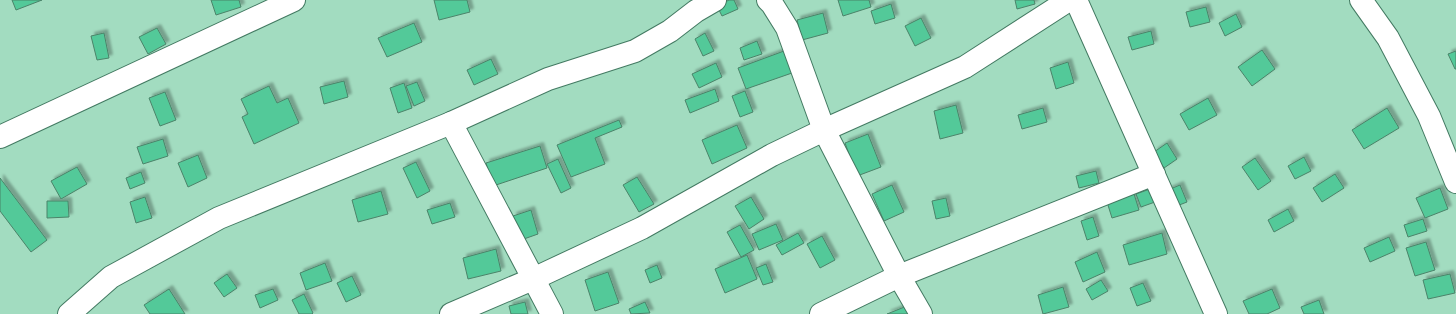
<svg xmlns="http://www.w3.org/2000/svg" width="1456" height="314" font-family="'PT Sans',sans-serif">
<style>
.building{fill:#53c999;stroke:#4b8369;filter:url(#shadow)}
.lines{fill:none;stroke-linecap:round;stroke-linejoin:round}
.minor-casing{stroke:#437a62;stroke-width:24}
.minor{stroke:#fff;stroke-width:22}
</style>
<defs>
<filter id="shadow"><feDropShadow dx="3.5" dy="-3.5" stdDeviation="1" flood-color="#0004"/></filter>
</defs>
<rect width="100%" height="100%" fill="#a2dcc0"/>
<g class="building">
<polygon points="12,0 42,0 16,10"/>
<polygon points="211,0 239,0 241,7 216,15"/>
<polygon points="434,0 467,0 470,12 439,20"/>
<polygon points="729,0 734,0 738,9 722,16 717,6"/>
<polygon points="838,0 869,0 871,7 843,16"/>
<polygon points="1015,0 1034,0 1035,4 1017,9"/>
<polygon points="891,4 895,18 875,24 871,11"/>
<polygon points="1206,7 1210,22 1190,27 1186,12"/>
<polygon points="823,13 828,33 802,40 797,20"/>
<polygon points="1236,14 1242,27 1225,36 1219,23"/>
<polygon points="921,18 931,38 915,46 905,26"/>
<polygon points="414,23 422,42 387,57 378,38"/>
<polygon points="157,28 166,44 148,54 139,37"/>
<polygon points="1151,31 1154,44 1132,50 1128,37"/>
<polygon points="104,33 109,58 97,60 91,36"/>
<polygon points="705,33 714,51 703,56 695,39"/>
<polygon points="757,41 762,54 744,60 740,48"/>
<polygon points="1262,50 1275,69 1252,86 1238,67"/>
<polygon points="784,51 792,73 746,89 738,68"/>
<polygon points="1456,51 1456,69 1455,69 1448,54"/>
<polygon points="491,59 498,74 474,85 467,70"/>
<polygon points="1068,62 1074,83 1056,89 1050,68"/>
<polygon points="716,63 722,77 699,88 692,74"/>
<polygon points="344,81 348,97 324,104 320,87"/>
<polygon points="417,82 425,101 414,106 406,86"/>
<polygon points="404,83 412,108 398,113 390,88"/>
<polygon points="269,86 277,103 288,98 299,123 254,144 242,117 248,114 241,99"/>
<polygon points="715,89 719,101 690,113 685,100"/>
<polygon points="745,91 753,112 740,117 732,96"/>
<polygon points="165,92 176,120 160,126 149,98"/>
<polygon points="1208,98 1217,115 1189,130 1180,114"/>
<polygon points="956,105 963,133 940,139 934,111"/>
<polygon points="1043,108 1047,122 1022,129 1018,115"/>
<polygon points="1387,108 1399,128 1364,149 1352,130"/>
<polygon points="619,120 622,127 595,138 605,164 571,177 557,145"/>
<polygon points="737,125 747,148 712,164 702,140"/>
<polygon points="868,134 881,167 857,176 845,143"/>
<polygon points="163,139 168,156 143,164 137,147"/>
<polygon points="1167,143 1177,159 1164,168 1154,152"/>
<polygon points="540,146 547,168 493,186 486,163"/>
<polygon points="198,155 207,178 188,187 178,163"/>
<polygon points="1304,157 1311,171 1295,179 1288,166"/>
<polygon points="1255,158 1271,181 1258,190 1242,167"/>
<polygon points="558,159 571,188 561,193 547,164"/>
<polygon points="416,162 430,191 417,198 403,168"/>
<polygon points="77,167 87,184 61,199 51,181"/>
<polygon points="1096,171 1099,183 1079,188 1076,176"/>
<polygon points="141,172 145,183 130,189 126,178"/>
<polygon points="1335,174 1344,188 1322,202 1313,188"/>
<polygon points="637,177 654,204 639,212 623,185"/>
<polygon points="0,178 47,240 31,252 0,211"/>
<polygon points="892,185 904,212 884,221 872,194"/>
<polygon points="1180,185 1187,202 1174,207 1168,190"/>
<polygon points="1440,188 1448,209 1425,218 1416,198"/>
<polygon points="1150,189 1155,202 1141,207 1136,194"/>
<polygon points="381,191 388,214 358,222 352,200"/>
<polygon points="1134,194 1139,210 1112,218 1107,202"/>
<polygon points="145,197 152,218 136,223 130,202"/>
<polygon points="751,197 764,219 749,229 735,206"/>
<polygon points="946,198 950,216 936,219 932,201"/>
<polygon points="47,201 68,201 69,217 47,218"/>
<polygon points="450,203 455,217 432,224 427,210"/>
<polygon points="1288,209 1294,221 1274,232 1268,220"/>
<polygon points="531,210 538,234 521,240 513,216"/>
<polygon points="1093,217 1099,236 1087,240 1081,221"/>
<polygon points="1423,219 1427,231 1408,237 1404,225"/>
<polygon points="776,224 783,240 759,250 752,234"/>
<polygon points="740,225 754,250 741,257 727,232"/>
<polygon points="798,233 804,243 782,255 776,245"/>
<polygon points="1162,233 1167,254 1129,265 1123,245"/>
<polygon points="822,236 835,260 820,268 807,244"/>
<polygon points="1389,237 1395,251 1370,262 1364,248"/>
<polygon points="1426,242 1435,270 1415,276 1406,248"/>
<polygon points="496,249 501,271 468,279 463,258"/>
<polygon points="1097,252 1105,272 1083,282 1075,262"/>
<polygon points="747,255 757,279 725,293 715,269"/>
<polygon points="325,263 332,281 306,290 300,273"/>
<polygon points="766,264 773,282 763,285 756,268"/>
<polygon points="657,265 662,278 650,283 645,270"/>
<polygon points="608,272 619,303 595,311 585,280"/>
<polygon points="227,274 237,288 224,297 214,283"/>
<polygon points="1450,274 1455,293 1428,299 1423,280"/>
<polygon points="352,276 361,295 346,302 337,283"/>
<polygon points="1101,280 1108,291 1092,300 1086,289"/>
<polygon points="1143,283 1151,301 1137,306 1130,288"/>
<polygon points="1063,287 1069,307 1043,314 1038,295"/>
<polygon points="169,289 185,314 150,314 144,305"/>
<polygon points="273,289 278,300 260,308 255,295"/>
<polygon points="1272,289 1280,308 1267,314 1249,314 1243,301"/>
<polygon points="304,294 313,313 312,314 299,314 292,300"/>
<polygon points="1319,300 1324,314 1304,314 1301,307"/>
<polygon points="525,302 528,314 511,314 509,306"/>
<polygon points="645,302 650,313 631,314 629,309"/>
<polygon points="907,306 910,314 887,314"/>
</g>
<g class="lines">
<g class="minor-casing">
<g id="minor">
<polyline points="768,0 772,4 787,28 824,130 899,276 921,314"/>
<polyline points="1076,0 1216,314"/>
<polyline points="1361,0 1388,38 1429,116 1456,182"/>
<polyline points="451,123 552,314"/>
<polyline points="0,137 294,0"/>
<polyline points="69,314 111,277 219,218 451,123 548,79 635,51 670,31 696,11 715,0"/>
<polyline points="451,314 533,279 642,228 772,155 824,130 965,67 1069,0"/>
<polyline points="821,314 899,276 1154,174"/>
</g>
</g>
<use href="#minor" class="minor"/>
</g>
</svg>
